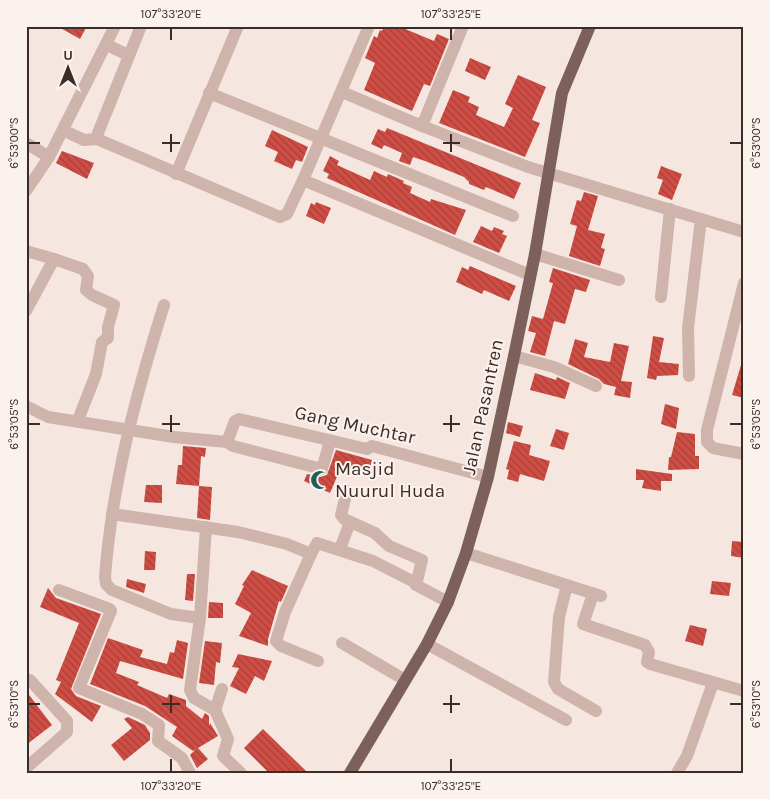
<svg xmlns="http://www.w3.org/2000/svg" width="770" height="799" font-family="Karla,sans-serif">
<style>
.building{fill:url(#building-back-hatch)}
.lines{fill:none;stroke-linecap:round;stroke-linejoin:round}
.minor{stroke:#ceb4aa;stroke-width:12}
.major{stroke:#7e605a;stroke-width:12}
.ticks{fill:none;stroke:#3b2c2a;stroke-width:2}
.labels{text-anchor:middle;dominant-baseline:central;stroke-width:4;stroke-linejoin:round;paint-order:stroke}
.street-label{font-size:19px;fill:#3b2c2a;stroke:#fcf2ed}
.poi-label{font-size:19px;fill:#3b2c2a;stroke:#fcf2ed;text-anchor:start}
.neatline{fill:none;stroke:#3b2c2a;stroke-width:2}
.ticks-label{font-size:12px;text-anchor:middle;fill:#3b2c2a}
</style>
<defs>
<pattern id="building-back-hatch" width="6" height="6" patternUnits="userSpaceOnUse" patternTransform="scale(1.25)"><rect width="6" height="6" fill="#ce4d44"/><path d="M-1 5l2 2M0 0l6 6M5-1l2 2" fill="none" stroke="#a84039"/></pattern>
</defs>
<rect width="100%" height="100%" fill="#f5e7e0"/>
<g class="building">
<polygon points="57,26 87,26 80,39"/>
<polygon points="384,26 398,26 434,41 437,34 449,39 430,86 424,84 412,111 364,90 375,63 365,58 374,36 377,38 380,30 382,31"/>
<polygon points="470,58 491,67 485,80 465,71"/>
<polygon points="518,75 546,87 532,120 540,123 525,157 439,123 453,90 470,97 468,102 479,107 476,115 504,127 513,108 505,104"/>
<polygon points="387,128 521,183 514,199 486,187 484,190 469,184 469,182 464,177 425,161 413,157 410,165 399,161 402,153 384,145 382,149 371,144 378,129 385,132"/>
<polygon points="272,130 308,147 302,162 296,160 292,169 274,161 278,152 265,146"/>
<polygon points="62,151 94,163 87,179 56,163"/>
<polygon points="330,156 339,161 337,165 370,180 374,171 387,177 388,174 404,181 403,183 412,187 410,193 430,202 431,199 466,210 455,235 327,178 329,174 323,171"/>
<polygon points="661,166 682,174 672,200 658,194 663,180 657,178"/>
<polygon points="584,192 598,196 588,230 605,234 601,248 605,249 600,266 569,256 577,226 570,224 577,200 581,201"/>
<polygon points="316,202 331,208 324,224 306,216 311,203 315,205"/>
<polygon points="481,226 492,231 494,227 504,231 502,234 507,236 499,253 473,242"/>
<polygon points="470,266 516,286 509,301 484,290 482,294 456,282 462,267 468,270"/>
<polygon points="553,268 590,280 586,292 575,289 565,324 554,321 545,356 530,352 536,333 528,331 532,316 543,319 553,283 549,282"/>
<polygon points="653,336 664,338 659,362 679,364 678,375 657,376 656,380 647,378"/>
<polygon points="575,339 588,343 584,357 610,362 614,343 629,346 621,381 632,382 630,398 614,395 616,387 604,384 599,379 568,364"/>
<polygon points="741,365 744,365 744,398 732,395"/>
<polygon points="535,373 556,380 557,377 570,383 565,399 530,390"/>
<polygon points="665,404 679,408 676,429 661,424"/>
<polygon points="508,422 523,426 520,437 506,433"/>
<polygon points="556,429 569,433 564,450 550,446"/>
<polygon points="677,432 695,434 695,456 699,456 699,469 668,470 669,457 671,457"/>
<polygon points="514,441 531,445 529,455 550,461 544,481 520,474 518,482 507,479 509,470 506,469"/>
<polygon points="183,446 206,448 205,457 201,456 199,486 176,484 178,465 182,465"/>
<polygon points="336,450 372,460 368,474 344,467 343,473 339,472 330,493 304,481 307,474 320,477 327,475"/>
<polygon points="636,469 672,474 672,481 661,481 661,491 642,488 644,480 636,480"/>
<polygon points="146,485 162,485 162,503 144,502"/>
<polygon points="199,486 212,487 210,520 197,518"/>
<polygon points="732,541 744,542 744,558 731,556"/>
<polygon points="145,551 156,552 155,570 144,570"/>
<polygon points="252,570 288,586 281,602 279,601 268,639 268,646 239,636 251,613 235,604 244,586 242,585"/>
<polygon points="187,574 195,574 193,601 185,600"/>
<polygon points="127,579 146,584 144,593 126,587"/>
<polygon points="712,581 731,583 729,596 710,594"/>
<polygon points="48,588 56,598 101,614 71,689 76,696 101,706 92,722 55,694 61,682 56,680 79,623 40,607"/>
<polygon points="209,602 223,603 223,618 208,618"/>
<polygon points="690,625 707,629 703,646 685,641"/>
<polygon points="108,638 143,650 140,657 167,664 170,652 174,653 177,640 188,643 183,679 120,661 116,673 139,682 137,685 167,698 169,694 186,700 186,706 202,719 205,713 209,716 209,726 210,723 218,736 198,748 208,759 197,768 190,755 196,749 193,751 172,736 177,727 145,706 90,684"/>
<polygon points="205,641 222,643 220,663 216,662 214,685 199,683"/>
<polygon points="238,654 272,661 264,681 255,676 246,694 230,686 239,668 232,667"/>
<polygon points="26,691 52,725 26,745"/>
<polygon points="128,717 145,725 150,733 150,740 124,761 111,745 132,728 124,719"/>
<polygon points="263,729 308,773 269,773 244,748"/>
</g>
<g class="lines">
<g class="minor">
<polyline points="141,26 98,133 97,139 280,217 287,214 303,180 369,26"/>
<polyline points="107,45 128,55"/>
<polyline points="342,92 422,126 528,167 744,232"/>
<polyline points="209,93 513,216"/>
<polyline points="422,126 463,26"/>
<polyline points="69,133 84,140 97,139"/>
<polyline points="26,143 49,157"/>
<polyline points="176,174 238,26"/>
<polyline points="303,180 530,275"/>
<polyline points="26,191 49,157 115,26"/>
<polyline points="26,251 54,259 26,311"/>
<polyline points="535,254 619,280"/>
<polyline points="54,259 83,269 88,276 86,290 92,295 114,305 108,327 108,338 102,342 96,374 78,420"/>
<polyline points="744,283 707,430 707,442 713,448 744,454"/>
<polyline points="661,297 670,209"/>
<path d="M 164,305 C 136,394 112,484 105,577 L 106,584 L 112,590 L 171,614 L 200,618"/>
<polyline points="514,356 554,367 596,386"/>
<polyline points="689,376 688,328 701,219"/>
<polyline points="26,406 48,417 174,437 227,442 233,446 322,469 330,441"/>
<polyline points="227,442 235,421 239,419 367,449 372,446 488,477"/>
<polyline points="347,491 341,515 344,519 375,533 389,546 422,560 416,585 448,602"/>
<polyline points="112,514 238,532 287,544 311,554 317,543 373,561 416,583"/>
<polyline points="206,527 200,618 190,690 194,698 215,710 228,739 223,756 241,773"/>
<polyline points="340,549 350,522"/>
<polyline points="466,553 601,596"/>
<polyline points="311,554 285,612 276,641 281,646 318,661"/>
<polyline points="567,585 559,617 554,682 558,689 596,711"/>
<polyline points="59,590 110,609 111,611 79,688 142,714 159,725 158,741 182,758 190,773"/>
<polyline points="593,594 583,624 645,645 649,652 647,662 650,664 744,691"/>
<polyline points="342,643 405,680"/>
<polyline points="427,644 566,720"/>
<polyline points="215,710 222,689"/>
<polyline points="26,768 67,732 67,721 30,680"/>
<polyline points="677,773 687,756 713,683"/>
</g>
<polyline class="major" points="350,773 427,644 448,602 466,553 488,477 514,356 535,254 562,93 590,26"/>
</g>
<path class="ticks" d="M 171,28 L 171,40M 451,28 L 451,40M 171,134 L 171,152M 451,134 L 451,152M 28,143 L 40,143M 162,143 L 180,143M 443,143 L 460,143M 730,143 L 742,143M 171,415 L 171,432M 451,415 L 451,432M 28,424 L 40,424M 162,424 L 180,424M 443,424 L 460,424M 730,424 L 742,424M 171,695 L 171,713M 451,695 L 451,713M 28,704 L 40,704M 162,704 L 180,704M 443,704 L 460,704M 730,704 L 742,704M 171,759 L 171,772M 451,759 L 451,772"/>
<defs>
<g id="mosque-bare" transform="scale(1.5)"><path d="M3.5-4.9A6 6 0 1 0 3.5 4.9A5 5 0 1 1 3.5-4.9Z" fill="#1c6159" stroke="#fcf2ed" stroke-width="2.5" paint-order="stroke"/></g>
</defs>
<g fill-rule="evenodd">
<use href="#mosque-bare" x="320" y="480"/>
</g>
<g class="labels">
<g class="street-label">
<text transform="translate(483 407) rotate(-78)">Jalan Pasantren</text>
<text transform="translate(355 425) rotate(12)">Gang Muchtar</text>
</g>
<g class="poi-label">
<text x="335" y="469">Masjid<tspan x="335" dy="22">Nuurul Huda</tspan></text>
</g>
</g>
<rect width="770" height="799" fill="none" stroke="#fcf2ed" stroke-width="55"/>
<g transform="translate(68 68)" stroke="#fcf2ed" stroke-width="4" paint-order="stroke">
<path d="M0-4L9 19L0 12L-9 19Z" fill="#3b2c2a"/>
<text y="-8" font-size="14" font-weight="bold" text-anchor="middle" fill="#3b2c2a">U</text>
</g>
<rect x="28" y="28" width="714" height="744" class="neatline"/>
<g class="ticks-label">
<text x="171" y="18">107°33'20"E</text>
<text x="451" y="18">107°33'25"E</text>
<text transform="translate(14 143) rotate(-90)" y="4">6°53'00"S</text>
<text transform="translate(756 143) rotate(-90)" y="4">6°53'00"S</text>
<text transform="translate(14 424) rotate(-90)" y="4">6°53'05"S</text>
<text transform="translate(756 424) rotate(-90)" y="4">6°53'05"S</text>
<text transform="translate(14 704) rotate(-90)" y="4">6°53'10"S</text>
<text transform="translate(756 704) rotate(-90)" y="4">6°53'10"S</text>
<text x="171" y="790">107°33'20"E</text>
<text x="451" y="790">107°33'25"E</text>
</g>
</svg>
